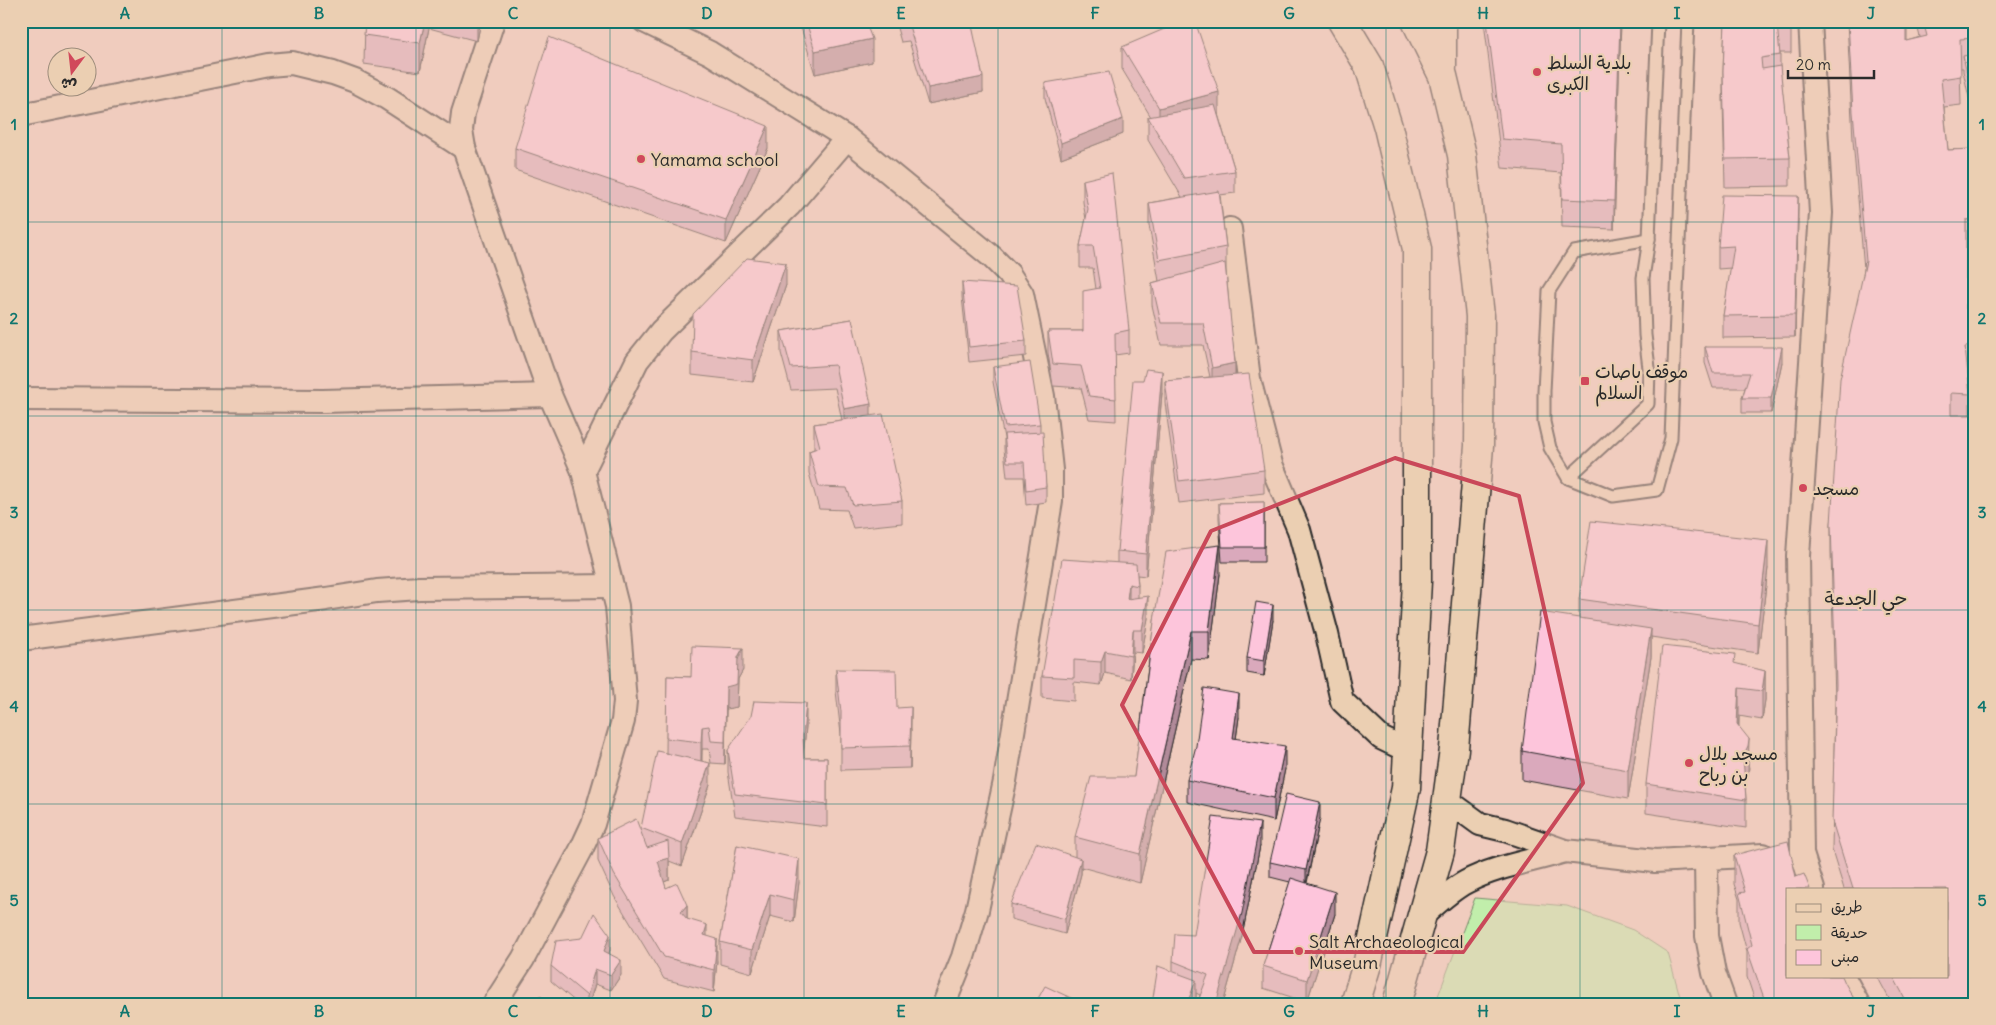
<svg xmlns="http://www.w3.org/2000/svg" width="1996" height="1025" font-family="Delius,'Playpen Sans Arabic',sans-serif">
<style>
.green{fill:#c1eeab;stroke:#768c6b}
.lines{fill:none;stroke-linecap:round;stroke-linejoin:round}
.lane-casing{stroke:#2b2b2b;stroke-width:15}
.street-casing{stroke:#2b2b2b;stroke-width:26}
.secondary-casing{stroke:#2b2b2b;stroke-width:31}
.lane{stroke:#ebcfb2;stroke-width:11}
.street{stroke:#ebcfb2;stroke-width:22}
.secondary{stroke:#ebcfb2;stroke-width:28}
.wall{fill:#daa9bc;stroke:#2b2b2b}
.shaded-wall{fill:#b18a99;stroke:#2b2b2b}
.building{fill:#fdc5db;stroke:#2b2b2b}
.marked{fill:none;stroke:#c94859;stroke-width:4;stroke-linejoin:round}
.grid{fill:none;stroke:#0f766e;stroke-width:1;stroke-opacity:0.55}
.poi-dot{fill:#d1495b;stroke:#ebcfb2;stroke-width:2}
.labels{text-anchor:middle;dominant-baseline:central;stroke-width:4.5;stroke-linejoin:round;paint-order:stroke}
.poi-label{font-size:18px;fill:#2b2b2b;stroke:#ebcfb2;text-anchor:start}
.neighbourhood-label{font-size:19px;fill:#2b2b2b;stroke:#ebcfb2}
.neatline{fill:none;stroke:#0f766e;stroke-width:2}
.grid-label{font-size:16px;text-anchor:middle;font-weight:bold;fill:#0f766e}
</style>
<rect width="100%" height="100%" fill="#f0ccbe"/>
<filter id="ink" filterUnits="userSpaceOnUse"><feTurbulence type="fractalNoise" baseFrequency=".02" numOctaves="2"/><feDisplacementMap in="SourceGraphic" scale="10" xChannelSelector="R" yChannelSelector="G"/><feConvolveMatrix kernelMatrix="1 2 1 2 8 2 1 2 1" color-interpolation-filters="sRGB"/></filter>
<g filter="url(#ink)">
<polygon class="green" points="1475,898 1567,906 1633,930 1668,953 1682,1004 1435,1004"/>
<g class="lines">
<g class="lane-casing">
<g id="lane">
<polyline points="1649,239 1574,252 1549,291 1544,391 1544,422 1550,448 1568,478 1613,496 1657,490 1671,438 1688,21"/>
<polyline points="1568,478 1648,404 1649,368 1645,335 1643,278 1649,239 1658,21"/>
</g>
</g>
<g class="street-casing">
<g id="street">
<polyline points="493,21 463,113 461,130 464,148 550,395 583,471 617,606 625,701 623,721 593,824 581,850 523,959 494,1004"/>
<polyline points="644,21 710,53 847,138 992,257 1009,274 1022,294 1043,396 1051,470 1051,501 1005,781 977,910 963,957 944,1004"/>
<polyline points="1810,21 1821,213 1798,556 1802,854 1813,889"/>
<polyline points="21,115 269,65 292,63 333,73 355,81 387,98 464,148"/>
<polyline points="1230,229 1249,379 1271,464 1299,530 1327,634 1342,701 1381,738 1408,751"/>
<polyline points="21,399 323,401 550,395"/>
<polyline points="583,471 637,361 661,331 789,206 847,138"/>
<polyline points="21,639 326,599 377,591 419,588 612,586"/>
<polyline points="1447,800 1480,824 1505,830 1565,851 1655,861 1763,855"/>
<polyline points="1706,858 1707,936 1714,973 1725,1004"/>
<path d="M 1420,918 C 1435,905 1449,891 1466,882 C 1496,866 1533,861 1565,851"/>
<polyline points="1843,976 1858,1004"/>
</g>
</g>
<g class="secondary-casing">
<g id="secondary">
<polyline points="1342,21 1369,66 1388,127 1417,249 1417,581 1406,788 1368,961 1355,1004"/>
<polyline points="1442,21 1442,67"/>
<polyline points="1397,1004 1440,851 1454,749 1479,446 1480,316 1462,155 1443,76 1416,21"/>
</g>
</g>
<use href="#lane" class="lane"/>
<use href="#street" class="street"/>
<use href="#secondary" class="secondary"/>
</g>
<g class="wall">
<polygon points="365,21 481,21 477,41 429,28 420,72 364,64"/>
<polygon points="799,21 865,21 872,62 815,74"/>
<polygon points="895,21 971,21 983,92 928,104 909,41 901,42"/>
<polygon points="1484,21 1621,21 1614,229 1562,227 1561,173 1502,168"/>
<polygon points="1725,21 1791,25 1791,53 1780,53 1780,71 1790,158 1790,186 1725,187 1723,100 1723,71"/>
<polygon points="1847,21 1907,21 1907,41 1920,37 1916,21 1975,21 1975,102 1970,102 1963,71 1963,68 1960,68 1961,105 1944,107 1948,150 1975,149 1975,248 1966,249 1966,309 1975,309 1975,375 1968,375 1970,394 1970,415 1975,415 1975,1004 1892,1004 1877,976 1947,976 1947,889 1844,889 1832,850 1835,701 1831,552 1831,524 1864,269 1853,140"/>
<polygon points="1122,47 1219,114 1218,114 1235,171 1235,193 1220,195 1226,247 1226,270 1235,375 1264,470 1264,493 1179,503 1165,403 1165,381 1210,377 1203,345 1161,345 1152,305 1152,283 1159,281 1149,225 1149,203 1182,197 1148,140 1148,117 1151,117 1122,69"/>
<polygon points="1045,83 1123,134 1061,158 1045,98"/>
<polygon points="515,148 768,148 726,243 515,170"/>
<polygon points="1083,180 1129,330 1129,353 1115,355 1116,421 1089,419 1081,388 1053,386 1048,353 1048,331 1083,331 1096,289 1093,268 1080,268 1080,246 1086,219 1083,202"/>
<polygon points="1798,219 1795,337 1723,338 1723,316 1731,268 1718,269 1718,247"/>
<polygon points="962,282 1026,341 1026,356 969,362 962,297"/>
<polygon points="786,285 753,382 692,375 692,352"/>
<polygon points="852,319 871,416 902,501 902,523 853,528 847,510 819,509 809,473 809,451 814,449 814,424 842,420 835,388 791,390 781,353 781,331"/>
<polygon points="1705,347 1782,362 1771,413 1742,413 1742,398 1745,388 1713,388 1705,363"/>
<polygon points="993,367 1040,424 1040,432 1046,487 1046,502 1026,505 1024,477 1007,477 1004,449 1004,438 993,382"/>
<polygon points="1162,393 1146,576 1137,575 1138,586 1138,597 1148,618 1142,653 1133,652 1131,679 1105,673 1101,685 1074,682 1074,701 1042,698 1042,676 1117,563 1117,551"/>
<polygon points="1264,502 1264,562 1222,562 1219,518 1219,503"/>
<polygon points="1768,568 1758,653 1651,637 1651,657 1628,799 1522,780 1522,751 1579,618 1579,599"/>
<polygon points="1220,574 1209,660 1191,659 1140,883 1081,867 1081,874 1065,934 1011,919 1011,904 1075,857 1075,837 1134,777 1155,614"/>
<polygon points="1273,620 1264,676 1247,673 1247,658"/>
<polygon points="1735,664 1765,671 1765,700 1762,720 1739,716 1739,727 1749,768 1748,774 1745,782 1746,800 1746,828 1646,813 1646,784"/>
<polygon points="836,669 897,708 911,729 910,768 841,770 841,734 836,691"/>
<polygon points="743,670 738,679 737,707 726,709 725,764 711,763 709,749 702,749 702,761 710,785 682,866 669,861 669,880 664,882 666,888 687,905 687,919 707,936 717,961 714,992 664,979 614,896 598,861 598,838 641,830 666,753 667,676 691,677"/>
<polygon points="1239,717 1236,739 1285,769 1274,821 1187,802 1187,780"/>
<polygon points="806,726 804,750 804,758 827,758 827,827 735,816 728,772 728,750"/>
<polygon points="1320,818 1307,883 1335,914 1307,1002 1263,988 1263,966 1290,882 1270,877 1270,862"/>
<polygon points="737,845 799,882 794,922 770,916 752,973 720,964 720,942"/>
<polygon points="1260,846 1242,936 1223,1004 1197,1004 1200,995 1196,993 1196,1004 1152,1004 1173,971 1173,961 1194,935"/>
<polygon points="1734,855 1787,889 1857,1004 1756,1004 1747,977 1747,952 1739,922 1739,899 1734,884"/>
<polygon points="610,950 609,953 621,975 611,990 595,984 589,1004 578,1004 551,981 551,966"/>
</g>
<g class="shaded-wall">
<polygon points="425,21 429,21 429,28 420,72 420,43"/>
<polygon points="477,21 481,21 477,41"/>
<polygon points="1620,21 1621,21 1614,229 1614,201"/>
<polygon points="872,39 872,62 815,74 815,51"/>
<polygon points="983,77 983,92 928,104 928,88"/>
<polygon points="1219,92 1219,114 1159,131 1159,108"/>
<polygon points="1123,119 1123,134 1061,158 1061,143"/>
<polygon points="768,126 768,148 726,243 726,220"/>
<polygon points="1798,196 1798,219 1795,337 1795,315"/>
<polygon points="786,263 786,285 753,382 753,360"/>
<polygon points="1782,347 1782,362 1771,413 1771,398"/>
<polygon points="1235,363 1235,385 1212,391 1212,368"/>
<polygon points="1162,371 1162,393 1146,576 1146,554"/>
<polygon points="871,404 871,426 844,431 844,409"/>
<polygon points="1768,540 1768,568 1758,653 1758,624"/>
<polygon points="1220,545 1220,574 1209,660 1209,631"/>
<polygon points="1129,584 1129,606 1127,599"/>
<polygon points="1148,596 1148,618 1142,653 1142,630"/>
<polygon points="1273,605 1273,620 1264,676 1264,661"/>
<polygon points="1651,629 1651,657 1628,799 1628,770"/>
<polygon points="1133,630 1133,652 1131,679 1131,656"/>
<polygon points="1191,631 1191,659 1140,883 1140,854"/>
<polygon points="743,648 743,670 738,679 737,707 726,709 725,764 726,687"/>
<polygon points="1105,651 1105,673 1101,685 1101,662"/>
<polygon points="1765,671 1765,700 1762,720 1762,691"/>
<polygon points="1739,688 1739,716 1737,753 1737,724"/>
<polygon points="1239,694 1239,717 1233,761 1233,738"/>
<polygon points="806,703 806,726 803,758 803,736"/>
<polygon points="911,707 911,729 910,768 910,746"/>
<polygon points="702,727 702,749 701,764 701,742"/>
<polygon points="1749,739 1748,774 1743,785 1743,756"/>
<polygon points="1285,746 1285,769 1274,821 1274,798"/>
<polygon points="710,763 710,785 682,866 682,844"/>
<polygon points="1320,802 1320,818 1306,885 1306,870"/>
<polygon points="1260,823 1260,846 1242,936 1223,1004 1216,1004"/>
<polygon points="669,858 669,880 658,884 658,861"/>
<polygon points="799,859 799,882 794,922 794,900"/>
<polygon points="1081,859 1081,874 1065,934 1065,919"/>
<polygon points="1335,892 1335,914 1307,1002 1307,980"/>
<polygon points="770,894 770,916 752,973 752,950"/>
<polygon points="687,905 687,927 681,912"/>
<polygon points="707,925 707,947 704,935"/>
<polygon points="610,935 610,950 604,966 604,951"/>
<polygon points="717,939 717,961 714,992 714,970"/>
<polygon points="621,960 621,975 611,990 611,975"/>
<polygon points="595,969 595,984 589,1004 587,1004 587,996"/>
<polygon points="1196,980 1196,1004 1187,1004"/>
</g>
<g class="building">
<polygon points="365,21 425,21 420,43 364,35"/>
<polygon points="806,21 865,21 872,39 815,51"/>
<polygon points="899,21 971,21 983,77 928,88 909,26 901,27"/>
<polygon points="1183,21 1195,21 1219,92 1159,108 1122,47"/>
<polygon points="1487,21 1620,21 1614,201 1562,199 1561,144 1502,139"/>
<polygon points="1725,21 1790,21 1791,25 1777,24 1780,55 1761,58 1762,69 1780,66 1790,158 1725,159 1723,71"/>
<polygon points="1848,21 1906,21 1906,41 1927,36 1923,21 1975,21 1975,38 1960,39 1961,76 1941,79 1948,150 1975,149 1975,219 1966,220 1966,309 1975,309 1975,346 1965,347 1970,394 1951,393 1951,415 1975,415 1975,469 1974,469 1975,482 1975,1004 1908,1004 1893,976 1947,976 1947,889 1853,889 1832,821 1836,684 1831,524 1840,379 1866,261 1853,112"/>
<polygon points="549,37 768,126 726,220 515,148"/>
<polygon points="1975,54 1975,86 1970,87 1963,56"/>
<polygon points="1109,72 1123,119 1061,143 1045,83"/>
<polygon points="1215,105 1235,171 1184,178 1148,117"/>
<polygon points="1112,173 1129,330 1115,333 1116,399 1089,396 1081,366 1053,364 1048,331 1083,331 1083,291 1100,288 1093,246 1080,246 1088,209 1083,180"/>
<polygon points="1219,191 1226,247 1159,260 1149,203"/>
<polygon points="1722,195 1798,196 1795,315 1723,316 1734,246 1718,247"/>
<polygon points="747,258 786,263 753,360 692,352 693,314"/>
<polygon points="1225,263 1235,363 1212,368 1203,323 1161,323 1152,283"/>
<polygon points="962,282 1017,286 1026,341 969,347"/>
<polygon points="852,319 871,404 844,409 835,365 791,368 781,331"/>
<polygon points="1705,347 1782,347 1771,398 1742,398 1750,373 1713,373"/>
<polygon points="1030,362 1040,424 1005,427 993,367"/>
<polygon points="1146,369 1162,371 1146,554 1117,551 1133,380 1143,380"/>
<polygon points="1249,374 1264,470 1179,481 1165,381"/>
<polygon points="883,414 902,501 853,505 847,488 819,487 809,451 820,447 814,424"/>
<polygon points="1043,432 1046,487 1026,490 1024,462 1007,462 1004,434"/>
<polygon points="1264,502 1264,547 1222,547 1219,503"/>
<polygon points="1591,521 1768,540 1758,624 1579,599"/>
<polygon points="1220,545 1209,631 1191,631 1140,854 1075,837 1091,777 1134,777 1155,614 1166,552"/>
<polygon points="1062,559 1136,564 1138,586 1129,584 1127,599 1148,596 1142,630 1133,630 1131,656 1105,651 1101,662 1074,660 1074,678 1042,676"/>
<polygon points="1256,602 1273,605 1264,661 1247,658"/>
<polygon points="1540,612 1651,629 1628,770 1522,751"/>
<polygon points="692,646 743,648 738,657 737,684 726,687 725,742 711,741 709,726 702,727 701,742 666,738 667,676 691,677"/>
<polygon points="1662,646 1735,654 1734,663 1765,671 1762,691 1739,688 1737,724 1749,739 1748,746 1743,756 1746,800 1646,784"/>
<polygon points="836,669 896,670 897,708 911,707 910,746 841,748 841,712"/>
<polygon points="1204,688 1239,694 1233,738 1285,746 1274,798 1187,780 1196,746"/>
<polygon points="754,701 806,703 803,736 804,758 827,758 827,805 735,794 728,750 751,716"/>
<polygon points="657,751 710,763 682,844 641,828"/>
<polygon points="1286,794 1320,802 1306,870 1270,862"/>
<polygon points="1213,817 1260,823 1242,913 1216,1004 1197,1004 1208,975 1173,961 1175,934 1194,935"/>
<polygon points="636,819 647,848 668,841 669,858 658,861 666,888 677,883 687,905 681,912 687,919 707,925 704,935 717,939 714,970 664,957 614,874 598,838"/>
<polygon points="1788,841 1796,877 1804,874 1810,889 1787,889 1787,976 1842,976 1845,983 1857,1004 1766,1004 1765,1001 1747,949 1752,945 1739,893 1745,892 1734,855"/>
<polygon points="1036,843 1081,859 1065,919 1011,904"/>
<polygon points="737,845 799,859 794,900 770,894 752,950 720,942"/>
<polygon points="1291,878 1335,892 1307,980 1263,966"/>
<polygon points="594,913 610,935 604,951 621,960 611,975 595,969 587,996 551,966 556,941 582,938"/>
<polygon points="1158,966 1196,980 1187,1004 1152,1004"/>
<polygon points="1045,986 1084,1004 1035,1004"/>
<polygon points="541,996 545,1004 529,1004"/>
</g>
</g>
<path d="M0 0H1996V1025H0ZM 1395,458 L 1519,496 L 1583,783 L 1463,952 L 1254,952 L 1122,705 L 1211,531 Z" fill="#f0ccbe" fill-opacity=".55" fill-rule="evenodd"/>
<path class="marked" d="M 1395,458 L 1519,496 L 1583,783 L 1463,952 L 1254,952 L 1122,705 L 1211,531 Z"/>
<path class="grid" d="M 222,21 L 222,1004M 416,21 L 416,1004M 610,21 L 610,1004M 804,21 L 804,1004M 998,21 L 998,1004M 1192,21 L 1192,1004M 1386,21 L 1386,1004M 1580,21 L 1580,1004M 1774,21 L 1774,1004M 21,222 L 1975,222M 21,416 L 1975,416M 21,610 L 1975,610M 21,804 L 1975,804"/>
<g class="poi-dot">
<circle cx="1537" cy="72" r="5"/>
<circle cx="641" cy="159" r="5"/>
<rect x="1580" y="376" width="10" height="10" rx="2.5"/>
<circle cx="1803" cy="488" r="5"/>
<circle cx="1689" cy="763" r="5"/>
<circle cx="1299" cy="951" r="5"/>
</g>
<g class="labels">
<g class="poi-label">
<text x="1547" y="62">بلدية السلط<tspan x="1547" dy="21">الكبرى</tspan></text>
<text x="651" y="159">Yamama school</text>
<text x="1595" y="371">موقف باصات<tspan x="1595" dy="21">السلالم</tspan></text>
<text x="1813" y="488">مسجد</text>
<text x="1699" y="753">مسجد بلال<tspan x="1699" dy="21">بن رباح</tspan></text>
<text x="1309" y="941">Salt Archaeological<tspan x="1309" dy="21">Museum</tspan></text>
</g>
<g class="neighbourhood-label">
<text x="1866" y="598">حي الجدعة</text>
</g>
</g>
<rect width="1996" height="1025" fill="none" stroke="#ebcfb2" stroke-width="55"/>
<rect x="1786" y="888" width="162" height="90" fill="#ebcfb2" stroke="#9e8d7c"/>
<rect x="1796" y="904" width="25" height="8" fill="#ebcfb2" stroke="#9e8d7c"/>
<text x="1831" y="912" font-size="15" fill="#2b2b2b">طريق</text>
<rect x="1796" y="925" width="25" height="15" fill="#c1eeab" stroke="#9e8d7c"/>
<text x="1831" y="938" font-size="15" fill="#2b2b2b">حديقة</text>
<rect x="1796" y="950" width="25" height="15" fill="#fdc5db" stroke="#9e8d7c"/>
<text x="1831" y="962" font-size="15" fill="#2b2b2b">مبنى</text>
<g transform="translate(72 72) rotate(195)"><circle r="24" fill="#ebcfb2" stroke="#9e8d7c"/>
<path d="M0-4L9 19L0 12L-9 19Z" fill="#d1495b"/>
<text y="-8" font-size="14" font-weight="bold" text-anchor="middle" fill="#2b2b2b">ش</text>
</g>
<path d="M1788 70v8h86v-8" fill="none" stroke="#2b2b2b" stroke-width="2.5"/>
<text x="1796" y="70" font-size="15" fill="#2b2b2b" stroke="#ebcfb2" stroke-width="4" paint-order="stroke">20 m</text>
<rect x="28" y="28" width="1940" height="970" class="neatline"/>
<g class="grid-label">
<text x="125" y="19">A</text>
<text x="319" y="19">B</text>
<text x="513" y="19">C</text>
<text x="707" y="19">D</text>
<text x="901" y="19">E</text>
<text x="1095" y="19">F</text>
<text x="1289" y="19">G</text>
<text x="1483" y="19">H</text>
<text x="1677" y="19">I</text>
<text x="1871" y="19">J</text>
<text x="14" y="130">1</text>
<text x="1982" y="130">1</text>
<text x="14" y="324">2</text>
<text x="1982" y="324">2</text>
<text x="14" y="518">3</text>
<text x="1982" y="518">3</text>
<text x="14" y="712">4</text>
<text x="1982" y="712">4</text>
<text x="14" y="906">5</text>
<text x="1982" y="906">5</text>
<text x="125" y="1017">A</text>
<text x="319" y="1017">B</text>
<text x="513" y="1017">C</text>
<text x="707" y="1017">D</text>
<text x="901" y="1017">E</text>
<text x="1095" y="1017">F</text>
<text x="1289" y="1017">G</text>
<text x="1483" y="1017">H</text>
<text x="1677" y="1017">I</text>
<text x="1871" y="1017">J</text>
</g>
</svg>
